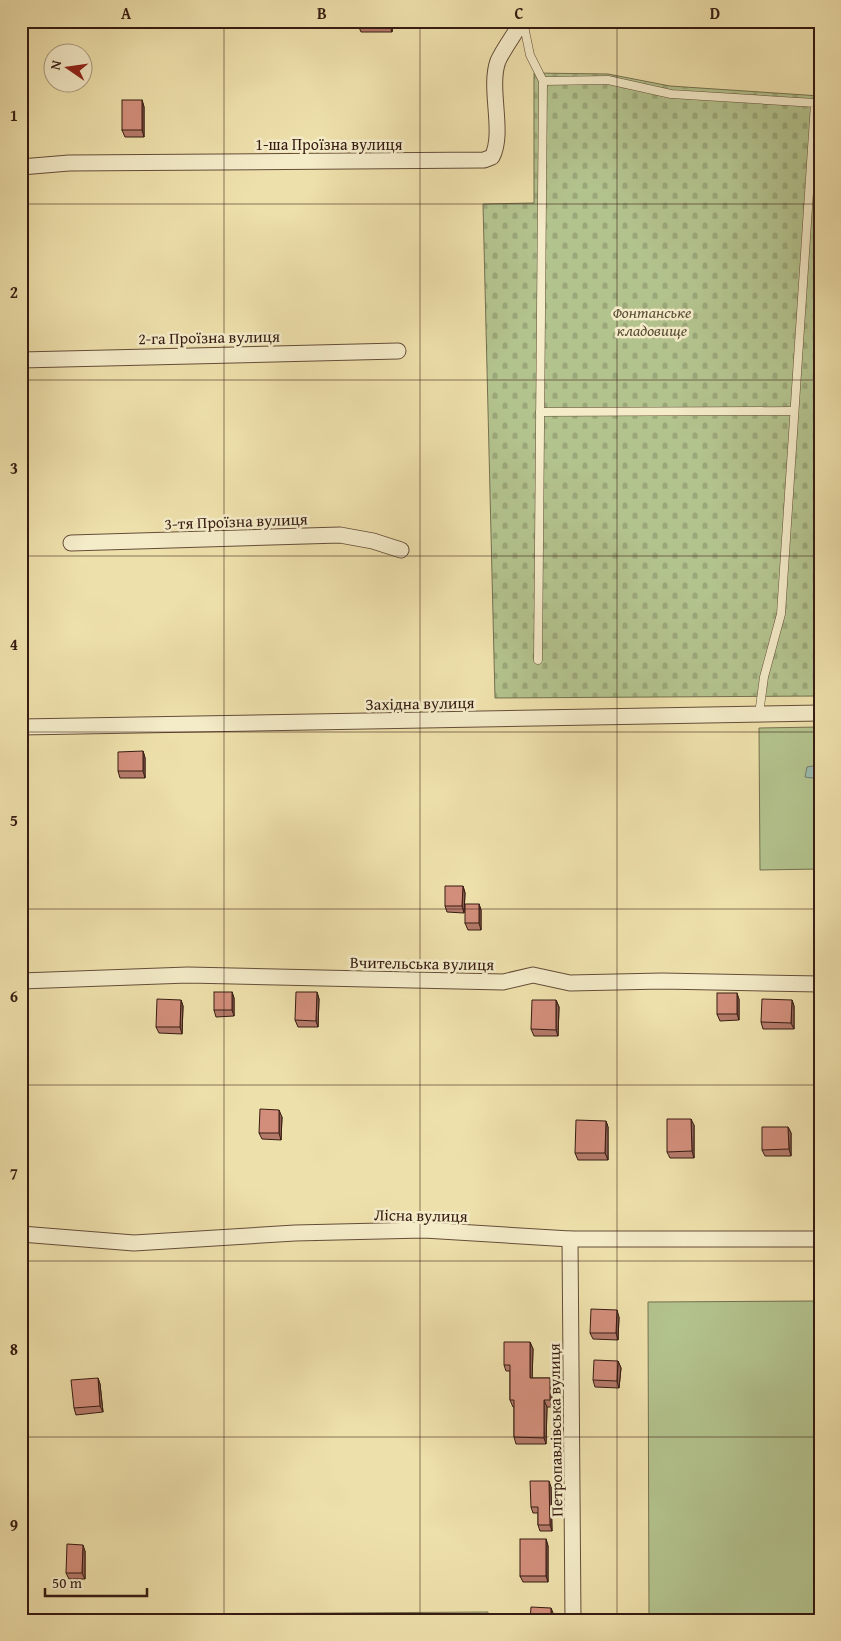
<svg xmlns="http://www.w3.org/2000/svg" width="841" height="1641" font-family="'Gentium Book Plus',serif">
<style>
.green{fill:#b3c38e;stroke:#747050}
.cemetery{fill:url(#cemetery-stones);stroke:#747050}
.water{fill:#9bbcb0;stroke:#737c71}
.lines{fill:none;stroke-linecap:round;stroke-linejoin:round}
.lane-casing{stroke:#644d38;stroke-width:9}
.street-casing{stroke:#644d38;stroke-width:17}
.lane{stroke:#f4ebc8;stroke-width:8}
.street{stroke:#f4ebc8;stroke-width:15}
.wall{fill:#b57a6a;stroke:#361c12}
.shaded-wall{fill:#936356;stroke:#361c12}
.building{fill:#d28e7b;stroke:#361c12}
.grid{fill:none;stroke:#361c12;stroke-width:1;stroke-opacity:0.55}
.labels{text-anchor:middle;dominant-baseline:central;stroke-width:5;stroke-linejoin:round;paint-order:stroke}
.street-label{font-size:16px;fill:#361c12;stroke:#f4ebc8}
.park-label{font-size:16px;font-style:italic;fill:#5c4e37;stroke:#f4ebc8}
.neatline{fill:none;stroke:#361c12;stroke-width:2}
.grid-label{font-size:16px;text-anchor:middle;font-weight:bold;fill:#361c12}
</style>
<defs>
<pattern id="cemetery-stones" width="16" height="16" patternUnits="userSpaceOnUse" patternTransform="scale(1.25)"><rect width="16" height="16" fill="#b3c38e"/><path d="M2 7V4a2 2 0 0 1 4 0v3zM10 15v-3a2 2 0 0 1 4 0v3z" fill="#9ba779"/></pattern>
</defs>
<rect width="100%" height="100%" fill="#eee0ab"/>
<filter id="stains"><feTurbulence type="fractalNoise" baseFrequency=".004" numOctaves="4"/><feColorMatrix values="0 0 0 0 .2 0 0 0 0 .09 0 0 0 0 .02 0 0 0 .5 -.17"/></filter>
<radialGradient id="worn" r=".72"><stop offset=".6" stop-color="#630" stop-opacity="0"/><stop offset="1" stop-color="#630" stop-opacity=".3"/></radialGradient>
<g class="green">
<polygon points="820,727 820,869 760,870 759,728"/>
<polygon points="820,1301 820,1620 649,1620 648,1302"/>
<polygon points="488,1612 488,1620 21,1620 21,1615"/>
</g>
<polygon class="cemetery" points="534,73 608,74 670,86 820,96 820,696 495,698 483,204 534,203"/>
<polygon class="water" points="813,766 820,766 820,779 805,777 807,767"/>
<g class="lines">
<g class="lane-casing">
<g id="lane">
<polyline points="523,21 530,55 543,81 538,660"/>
<polyline points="543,81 608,80 671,94 815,103 781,614 764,677 759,714"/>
<polyline points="540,412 794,411"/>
</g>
</g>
<g class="street-casing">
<g id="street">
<path d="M 21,167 L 69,163 L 484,160 L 492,157 C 505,133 488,88 498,61 C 504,48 515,34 522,21"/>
<polyline points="21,360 398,351"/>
<polyline points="71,543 340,535 373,541 401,550"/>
<polyline points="21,727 820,713"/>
<polyline points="21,981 188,975 503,982 533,975 570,983 662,981 820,984"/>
<polyline points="21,1234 134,1243 295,1233 424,1230 570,1239 820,1239"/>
<polyline points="570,1239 573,1620"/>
</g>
</g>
<use href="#lane" class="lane"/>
<use href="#street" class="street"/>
</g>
<g class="wall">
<polygon points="393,21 392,32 361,32 358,25"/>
<polygon points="142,100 144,107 144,137 125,137 122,130"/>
<polygon points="143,751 145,758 145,778 120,778 118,771"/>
<polygon points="463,886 465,893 464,913 447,912 445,906"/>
<polygon points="479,904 481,910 481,930 468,930 465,923"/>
<polygon points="232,992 234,998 234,1016 216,1017 214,1010"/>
<polygon points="317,992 319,999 318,1027 298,1027 295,1020"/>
<polygon points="739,999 739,1020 720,1021 717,1014"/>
<polygon points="181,1000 183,1006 182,1034 159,1033 156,1027"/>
<polygon points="556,1000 559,1007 558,1036 534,1036 531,1029"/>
<polygon points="792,1000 794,1006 794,1029 763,1029 761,1022"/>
<polygon points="282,1117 281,1140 262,1139 259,1133"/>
<polygon points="606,1121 608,1127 608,1160 578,1160 575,1153"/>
<polygon points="694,1125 694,1158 670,1158 667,1152"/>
<polygon points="788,1127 791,1133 791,1156 765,1156 762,1150"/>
<polygon points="619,1317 618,1340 593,1339 590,1333"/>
<polygon points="530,1342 533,1349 532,1378 550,1378 552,1385 552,1407 547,1407 546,1444 516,1444 514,1437 514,1407 513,1407 510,1400 510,1371 506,1371 504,1365"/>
<polygon points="618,1361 621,1368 619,1388 595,1387 593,1380"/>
<polygon points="98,1378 100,1384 103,1412 76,1415 74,1408"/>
<polygon points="551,1487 552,1531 540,1531 538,1525 538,1513 533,1513 531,1507"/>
<polygon points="546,1539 548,1546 548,1582 523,1582 520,1576"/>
<polygon points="85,1551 85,1579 69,1579 66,1573"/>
<polygon points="21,1556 24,1556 27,1563 28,1611 21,1611"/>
</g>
<g class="shaded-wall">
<polygon points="390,21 393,21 392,32 390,26"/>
<polygon points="142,100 144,107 144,137 142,130"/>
<polygon points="143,751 145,758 145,778 143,771"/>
<polygon points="463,886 465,893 464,913 462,906"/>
<polygon points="479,904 481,910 481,930 479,923"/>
<polygon points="232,992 234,998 234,1016 232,1010"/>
<polygon points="317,992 319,999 318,1027 316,1021"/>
<polygon points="737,993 739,999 739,1020 737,1014"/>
<polygon points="181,1000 183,1006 182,1034 180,1027"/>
<polygon points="556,1000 559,1007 558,1036 556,1030"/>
<polygon points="792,1000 794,1006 794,1029 791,1023"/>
<polygon points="279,1110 282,1117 281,1140 279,1133"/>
<polygon points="691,1119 694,1125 694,1158 692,1151"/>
<polygon points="606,1121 608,1127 608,1160 605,1153"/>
<polygon points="788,1127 791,1133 791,1156 789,1149"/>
<polygon points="617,1310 619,1317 618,1340 616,1333"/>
<polygon points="530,1342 533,1349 532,1385 530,1378"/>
<polygon points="618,1361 621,1368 619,1388 617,1381"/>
<polygon points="98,1378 100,1384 103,1412 100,1406"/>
<polygon points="550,1378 552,1385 552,1407 550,1400"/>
<polygon points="544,1400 547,1407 546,1444 544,1438"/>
<polygon points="549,1481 551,1487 552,1531 550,1525"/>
<polygon points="546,1539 548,1546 548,1582 546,1576"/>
<polygon points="83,1545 85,1551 85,1579 82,1573"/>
<polygon points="24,1556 27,1563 28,1611 26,1604"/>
<polygon points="551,1608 554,1615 554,1620 551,1620"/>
</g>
<g class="building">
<polygon points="359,21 390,21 390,26 358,25"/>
<rect x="122" y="100" width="20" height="30"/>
<polygon points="143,751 143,771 118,771 118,752"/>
<polygon points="445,886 463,886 462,906 445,906"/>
<rect x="465" y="904" width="14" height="19"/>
<rect x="214" y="992" width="18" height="18"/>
<polygon points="296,992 317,992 316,1021 295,1020"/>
<rect x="717" y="993" width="20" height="21"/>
<polygon points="157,999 181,1000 180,1027 156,1027"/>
<polygon points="762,999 792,1000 791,1023 761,1022"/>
<polygon points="532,1000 556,1000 556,1030 531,1029"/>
<polygon points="260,1109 279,1110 279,1133 259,1133"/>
<polygon points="667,1119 691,1119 692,1151 667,1152"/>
<polygon points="576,1120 606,1121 605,1153 575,1153"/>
<polygon points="762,1127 788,1127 789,1149 762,1150"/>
<polygon points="591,1309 617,1310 616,1333 590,1333"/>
<polygon points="504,1342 530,1342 530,1378 550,1378 550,1400 544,1400 544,1438 514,1437 514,1400 510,1400 510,1365 504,1365"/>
<polygon points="594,1360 618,1361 617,1381 593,1380"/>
<polygon points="98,1378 100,1406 74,1408 71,1380"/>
<polygon points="530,1481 549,1481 550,1525 538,1525 538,1507 531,1507"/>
<rect x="520" y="1539" width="26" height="37"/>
<polygon points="67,1544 83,1545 82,1573 66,1573"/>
<polygon points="21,1556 24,1556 26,1604 21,1604"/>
<polygon points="531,1607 551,1608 551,1620 530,1620"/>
</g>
<path class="grid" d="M 224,21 L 224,1620M 420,21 L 420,1620M 617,21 L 617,1620M 21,204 L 820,204M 21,380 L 820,380M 21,556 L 820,556M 21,732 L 820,732M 21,909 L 820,909M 21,1085 L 820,1085M 21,1261 L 820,1261M 21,1437 L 820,1437"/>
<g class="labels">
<g class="street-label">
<text x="329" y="144">1-ша Проїзна вулиця</text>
<text transform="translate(209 337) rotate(-1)">2-га Проїзна вулиця</text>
<text transform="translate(236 521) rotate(-2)">3-тя Проїзна вулиця</text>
<text transform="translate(420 703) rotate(-1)">Західна вулиця</text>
<text transform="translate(422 963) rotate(1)">Вчительська вулиця</text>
<text transform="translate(421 1215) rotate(1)">Лісна вулиця</text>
<text transform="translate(555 1430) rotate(-91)">Петропавлівська вулиця</text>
</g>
<g class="park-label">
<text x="652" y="312">Фонтанське<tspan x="652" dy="18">кладовище</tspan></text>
</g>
</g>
<rect width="841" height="1641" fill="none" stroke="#eee0ab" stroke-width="55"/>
<g transform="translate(68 68) rotate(283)"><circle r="24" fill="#f4ebc8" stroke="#a8987f"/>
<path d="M0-4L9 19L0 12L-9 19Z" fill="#8f2418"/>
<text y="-8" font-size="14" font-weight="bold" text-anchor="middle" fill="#361c12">N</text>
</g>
<path d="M45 1588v8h102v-8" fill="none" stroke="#361c12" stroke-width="2.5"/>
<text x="52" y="1588" font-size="15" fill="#361c12" stroke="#f4ebc8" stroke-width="4" paint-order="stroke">50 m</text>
<rect x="28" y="28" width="786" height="1586" class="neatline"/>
<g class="grid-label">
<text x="126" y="19">A</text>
<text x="322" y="19">B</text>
<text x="519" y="19">C</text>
<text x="715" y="19">D</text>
<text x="14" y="121">1</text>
<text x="14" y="298">2</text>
<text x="14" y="474">3</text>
<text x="14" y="650">4</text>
<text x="14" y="826">5</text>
<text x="14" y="1002">6</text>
<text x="14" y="1179">7</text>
<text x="14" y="1355">8</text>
<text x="14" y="1531">9</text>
</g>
<rect width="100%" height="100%" filter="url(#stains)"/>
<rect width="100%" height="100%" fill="url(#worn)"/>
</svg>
